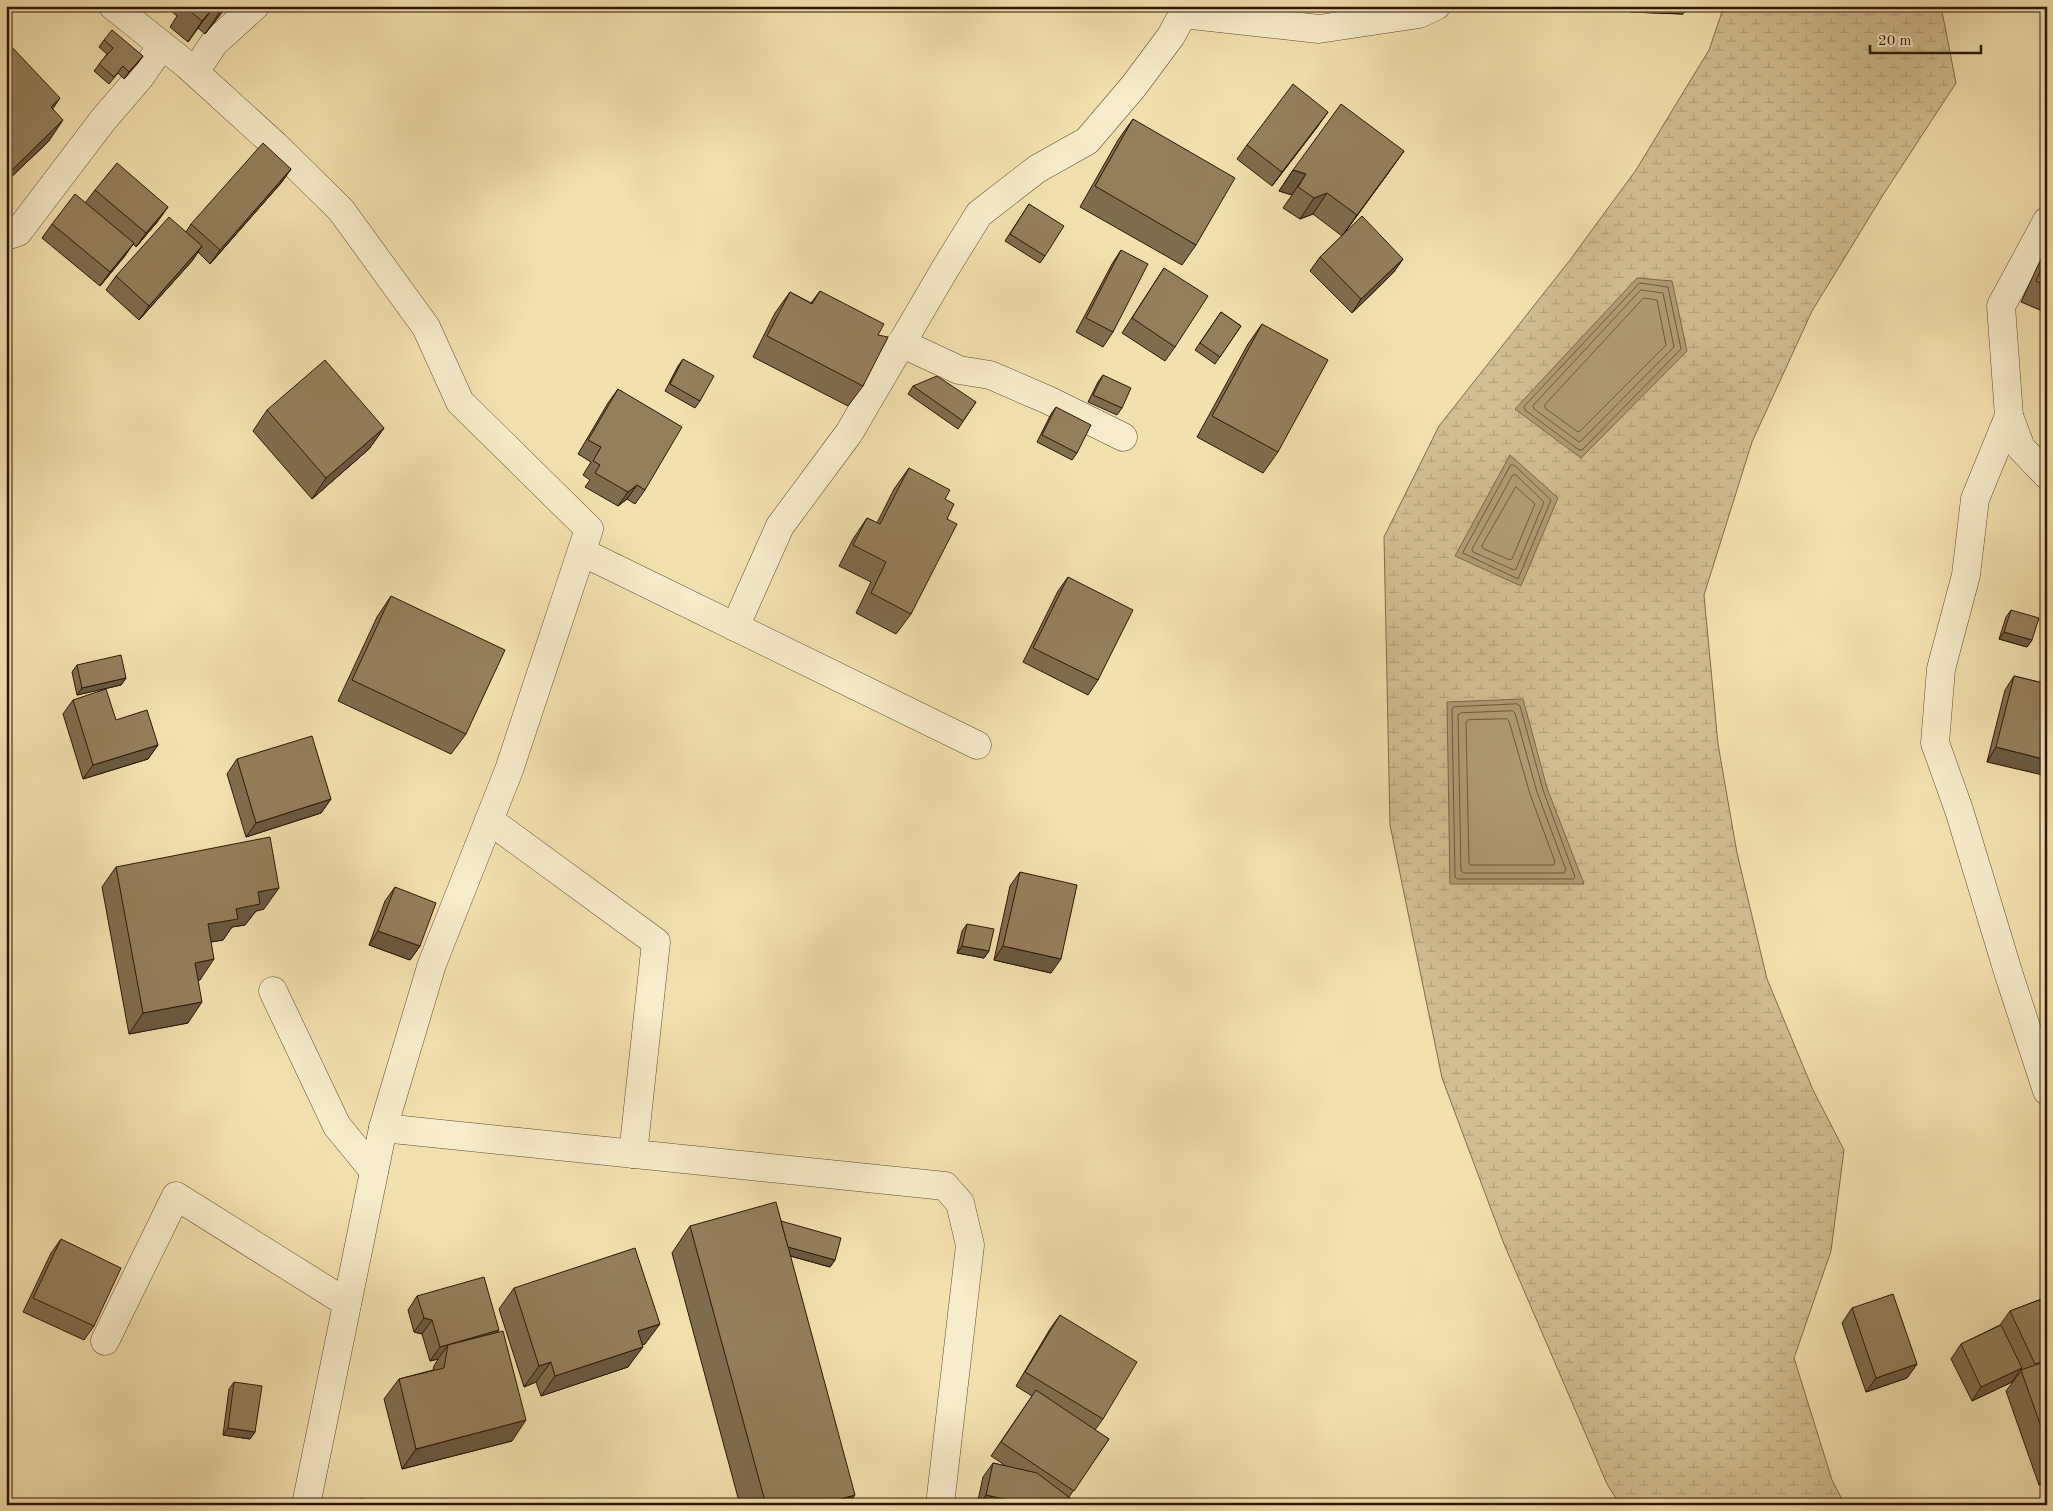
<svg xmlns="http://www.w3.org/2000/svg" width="2053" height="1511" font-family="'Old Standard TT',serif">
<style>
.wetland{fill:url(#wetland-marsh);stroke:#806a4a}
.water{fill:#af9c75;stroke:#7b6647}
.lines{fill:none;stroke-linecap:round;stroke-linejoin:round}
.shore{stroke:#6e583c;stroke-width:1}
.minor-casing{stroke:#5f482e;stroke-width:29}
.minor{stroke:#f7eccb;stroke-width:28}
.wall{fill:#7f6d4f;stroke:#2e1503}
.shaded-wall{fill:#685940;stroke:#2e1503}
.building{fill:#947f5c;stroke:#2e1503}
</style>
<defs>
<pattern id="wetland-marsh" width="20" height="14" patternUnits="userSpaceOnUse" patternTransform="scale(1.25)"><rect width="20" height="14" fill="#d1be92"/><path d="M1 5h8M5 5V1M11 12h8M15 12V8" fill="none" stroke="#b4a27c"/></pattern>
</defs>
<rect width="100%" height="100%" fill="#f2e1af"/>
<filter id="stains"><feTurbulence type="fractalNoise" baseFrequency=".004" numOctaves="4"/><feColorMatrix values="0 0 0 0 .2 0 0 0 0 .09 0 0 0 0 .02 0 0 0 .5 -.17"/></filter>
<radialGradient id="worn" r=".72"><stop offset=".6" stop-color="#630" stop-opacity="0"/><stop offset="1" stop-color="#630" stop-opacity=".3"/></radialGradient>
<polygon class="wetland" points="1724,6 1941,6 1956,83 1883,195 1812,311 1752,442 1704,595 1718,744 1737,853 1767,979 1813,1090 1844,1150 1831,1251 1794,1358 1832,1480 1845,1505 1620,1505 1607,1484 1504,1244 1442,1078 1390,825 1384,537 1439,426 1570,260 1636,170 1709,50"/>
<g class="water">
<polygon points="1637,278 1672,281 1687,351 1581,458 1515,409"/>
<polygon points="1510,455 1558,498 1521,586 1455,556"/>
<polygon points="1523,699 1547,788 1584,884 1450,884 1447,702"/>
</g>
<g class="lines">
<g class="shore">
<polygon points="1640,283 1668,287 1681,349 1582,450 1579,450 1525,410 1524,407"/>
<polygon points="1641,290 1663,293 1674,347 1581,441 1579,442 1534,409 1533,406"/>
<polygon points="1644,298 1657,300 1666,345 1580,431 1578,432 1545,408 1545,405"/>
<polygon points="1511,465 1514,465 1551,500 1518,579 1463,553"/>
<polygon points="1513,475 1516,475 1544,502 1516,569 1514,570 1473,552 1472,550"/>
<polygon points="1516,487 1535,504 1512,559 1510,560 1484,549 1482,546"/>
<polygon points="1517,704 1520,706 1543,790 1575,877 1573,879 1457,879 1455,877 1452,709 1454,707"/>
<polygon points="1513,711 1515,713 1537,792 1566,870 1564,873 1464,873 1461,871 1458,715 1461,713"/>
<polygon points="1507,719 1509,721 1530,794 1555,862 1554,865 1471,865 1469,864 1466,722 1468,720"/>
</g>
<g class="minor-casing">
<g id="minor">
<polyline points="113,6 187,65 275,145 341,210 426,327 460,402 589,529 509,770 432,964 383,1128 306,1505"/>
<polyline points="195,72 214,43 255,6"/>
<polyline points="2047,221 2001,306 2009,416 2021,448 2047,475"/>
<polyline points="6,236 18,232 103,120 140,77 162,45"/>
<polyline points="901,343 959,370 990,375 1048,400 1123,437"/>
<polyline points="2009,416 1975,499 1966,575 1941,669 1935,743 1959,810 2009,975 2047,1091"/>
<polyline points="582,552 977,745"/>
<polyline points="735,627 780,526 849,433 945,269 979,214 1037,169 1087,141 1133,87 1171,36 1183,14 1319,29 1419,14 1436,6"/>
<polyline points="489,820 656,942 633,1154"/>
<polyline points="273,991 337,1126 374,1171"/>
<polyline points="383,1128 945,1186 960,1203 970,1245 940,1505"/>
<polyline points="105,1341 176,1196 347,1303"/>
</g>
</g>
<use href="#minor" class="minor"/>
</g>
<g class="wall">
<polygon points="165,6 227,6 205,34 198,28 188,42 170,27 177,16"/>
<polygon points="1630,6 1688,6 1683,14 1630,12"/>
<polygon points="104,40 143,56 124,79 118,73 109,84 94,71 107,54 99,47"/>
<polygon points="6,47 53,109 49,141 6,182"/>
<polygon points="1133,119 1196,245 1182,265 1080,207 1118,140"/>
<polygon points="1318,126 1272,186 1237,159 1247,145"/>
<polygon points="291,169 281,183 210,264 198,252 192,261 139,320 106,290 116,276 186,232 191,224"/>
<polygon points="1293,170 1389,172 1343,235 1403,259 1393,273 1352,313 1310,271 1320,257 1342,236 1313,214 1300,219 1283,208 1292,195 1279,191"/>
<polygon points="95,190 158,221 136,247 133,244 124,257 100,286 42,238 52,224 85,203"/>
<polygon points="1029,204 1045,256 1040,263 1005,241"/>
<polygon points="1121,250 1113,332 1103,347 1076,332 1112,264"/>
<polygon points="2047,250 2047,313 2021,302 2040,261"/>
<polygon points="1164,268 1175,347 1165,361 1122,333"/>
<polygon points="820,291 878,335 863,386 848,406 753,357 775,313 790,292 811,303"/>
<polygon points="1221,312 1241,326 1215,364 1195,350"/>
<polygon points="1262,324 1278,452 1263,473 1197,437 1248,344"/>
<polygon points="683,359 700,401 695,408 665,391 678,366"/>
<polygon points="1103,375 1122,408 1117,415 1088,402 1098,382"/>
<polygon points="913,386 976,402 958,429 908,394"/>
<polygon points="618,389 645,490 635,504 627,499 618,506 585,487 590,480 583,475 591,462 578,454 608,403"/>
<polygon points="1056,407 1077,453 1072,460 1037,442 1051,414"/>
<polygon points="267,410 384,428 369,449 312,499 253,431"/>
<polygon points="909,468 945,499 947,519 911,614 896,634 856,613 871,582 839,566 853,539 867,518 877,523 894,489"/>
<polygon points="1068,577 1098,680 1088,695 1023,662 1058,591"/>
<polygon points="391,596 466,734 451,754 338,701 377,617"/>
<polygon points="2011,610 2032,640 2027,647 1999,639 2006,617"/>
<polygon points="77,665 126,678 121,685 77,695 72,672"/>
<polygon points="2014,676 2047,684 1987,762 2005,690"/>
<polygon points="73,700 158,745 148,759 83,779 63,714"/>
<polygon points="237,759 331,799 321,813 246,837 227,774"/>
<polygon points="116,867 264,909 256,911 245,925 232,927 223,940 211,942 200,980 198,980 188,1023 129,1034 102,887"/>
<polygon points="1020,872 1051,973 994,960 1010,886"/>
<polygon points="395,887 420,946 410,960 369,945 385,901"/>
<polygon points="967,924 989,951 984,958 957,953 962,931"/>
<polygon points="781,1221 835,1260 830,1267 790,1256 848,1505 740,1505 672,1253 690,1226"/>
<polygon points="61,1239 94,1326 84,1340 23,1312 51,1253"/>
<polygon points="514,1288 645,1344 642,1345 628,1367 541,1396 536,1382 524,1387 499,1309"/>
<polygon points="417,1296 499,1330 497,1332 512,1441 402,1469 384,1399 399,1379 433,1370 434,1366 438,1359 430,1361 422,1334 414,1332 408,1310"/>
<polygon points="2047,1297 2047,1482 2039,1485 2006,1391 2022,1370 2021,1369 2012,1382 1972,1401 1951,1359 1961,1344 2000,1325 2010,1311"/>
<polygon points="1852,1308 1917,1364 1907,1378 1866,1392 1842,1323"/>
<polygon points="1060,1315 1103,1419 1095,1430 1109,1439 1069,1497 1065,1505 977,1505 983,1477 993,1463 1006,1466 991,1456 1032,1396 1016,1386 1050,1329"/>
<polygon points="234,1382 255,1432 250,1439 223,1435 229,1389"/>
<polygon points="360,1499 430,1505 356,1505"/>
</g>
<g class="shaded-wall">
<polygon points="225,6 227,6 205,34 219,13"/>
<polygon points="1634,6 1688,6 1683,14 1630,12"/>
<polygon points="213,8 198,28 188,42 202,21"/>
<polygon points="143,56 138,63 124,79 129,72"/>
<polygon points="60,98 46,119 51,107"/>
<polygon points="1328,112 1318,126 1272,186 1282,172"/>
<polygon points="63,120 49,141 6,182 6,178 12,170"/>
<polygon points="1404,151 1389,172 1342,236 1357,215"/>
<polygon points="291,169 281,183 210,264 220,250"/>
<polygon points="1293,170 1306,174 1292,195 1279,191"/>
<polygon points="1327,193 1313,214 1300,219 1314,198"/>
<polygon points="168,207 158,221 136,247 146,233"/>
<polygon points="134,243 124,257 100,286 110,272"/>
<polygon points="202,246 192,261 139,320 149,306"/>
<polygon points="1403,259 1393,273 1352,313 1361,299"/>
<polygon points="11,267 6,274 6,268"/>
<polygon points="384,428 369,449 312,499 326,478"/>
<polygon points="637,485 627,499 618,506 628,492"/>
<polygon points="2004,632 2032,640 2027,647 1999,639"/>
<polygon points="126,678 121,685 77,695 82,688"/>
<polygon points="158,745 148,759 83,779 93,765"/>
<polygon points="1996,747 2047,760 2047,776 1987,762"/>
<polygon points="331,799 321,813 246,837 256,823"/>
<polygon points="279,888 264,909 256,911 245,925 232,927 223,940 193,945 208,924 236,909 258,892"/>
<polygon points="378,931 420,946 410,960 369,945"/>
<polygon points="962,946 989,951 984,958 957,953"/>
<polygon points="1003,946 1061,959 1051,973 994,960"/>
<polygon points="214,959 200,980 180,984 195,963"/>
<polygon points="202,1002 188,1023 129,1034 143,1013"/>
<polygon points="771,1242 835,1260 830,1267 766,1249"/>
<polygon points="424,1318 432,1320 422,1334 414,1332"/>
<polygon points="660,1324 645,1344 623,1352 638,1331"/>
<polygon points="499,1330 489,1344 448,1345 438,1359 430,1361 440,1347"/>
<polygon points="643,1347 628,1367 541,1396 555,1376"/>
<polygon points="551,1362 536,1382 524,1387 539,1366"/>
<polygon points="1917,1364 1907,1378 1866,1392 1876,1378"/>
<polygon points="2022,1368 2012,1382 1972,1401 1981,1387"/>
<polygon points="526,1420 512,1441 402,1469 416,1449"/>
<polygon points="228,1428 255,1432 250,1439 223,1435"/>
<polygon points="2047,1474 2047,1482 2039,1485"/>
<polygon points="855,1495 848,1505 819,1505"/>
<polygon points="986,1495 1029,1505 979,1505"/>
</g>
<g class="building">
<polygon points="184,6 225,6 219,13 213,8 202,21"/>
<polygon points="112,30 143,56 129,72 123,66 114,77 99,64 113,48 104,40"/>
<polygon points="9,44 60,98 51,107 63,120 12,170 6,165 6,47"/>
<polygon points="1293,84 1328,112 1282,172 1247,145"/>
<polygon points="1341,104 1404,151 1357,215 1327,193 1314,198 1298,187 1306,174 1293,170"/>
<polygon points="1133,119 1235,178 1196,245 1095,186"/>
<polygon points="263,143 291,169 220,250 191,224"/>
<polygon points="117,163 168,207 146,233 95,190"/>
<polygon points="75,194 134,243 110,272 52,224"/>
<polygon points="1029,204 1064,226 1045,256 1010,234"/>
<polygon points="1362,216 1403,259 1361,299 1320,257"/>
<polygon points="169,217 202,246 149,306 116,276"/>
<polygon points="6,246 10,246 11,267 6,268"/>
<polygon points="1121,250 1148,264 1113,332 1086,318"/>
<polygon points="2047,256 2047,286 2036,281"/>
<polygon points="1164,268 1208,296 1175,347 1132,318"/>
<polygon points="820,291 884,324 878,335 888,337 863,386 767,336 790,292 812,304"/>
<polygon points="1221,312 1241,326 1220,357 1200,343"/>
<polygon points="1262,324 1328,360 1278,452 1212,416"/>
<polygon points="683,359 714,376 700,401 670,384"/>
<polygon points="325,360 384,428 326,478 267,410"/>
<polygon points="1103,375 1131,388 1122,408 1093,395"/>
<polygon points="937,376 976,402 963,421 913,386"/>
<polygon points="618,389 682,427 645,490 637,485 628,492 595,473 600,465 593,461 601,447 588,440"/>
<polygon points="1056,407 1091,425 1077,453 1042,435"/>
<polygon points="909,468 950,490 945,499 954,504 947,519 957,524 911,614 871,593 886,562 853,545 867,518 880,524"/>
<polygon points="1068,577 1133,610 1098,680 1033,648"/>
<polygon points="391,596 505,650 466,734 352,680"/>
<polygon points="2011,610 2039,618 2032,640 2004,632"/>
<polygon points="121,655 126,678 82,688 77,665"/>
<polygon points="2014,676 2047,684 2047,760 1996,747"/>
<polygon points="106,689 116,720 147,710 158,745 93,765 73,700"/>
<polygon points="312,736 331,799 256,823 237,759"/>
<polygon points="270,837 279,888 258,892 260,904 236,909 238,919 208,924 214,959 195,963 202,1002 143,1013 116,867"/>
<polygon points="1020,872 1077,885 1061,959 1003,946"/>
<polygon points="395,887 436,903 420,946 378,931"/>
<polygon points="967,924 994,929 989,951 962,946"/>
<polygon points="776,1202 855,1495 819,1505 766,1505 690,1226"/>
<polygon points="781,1221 841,1238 835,1260 788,1247"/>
<polygon points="61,1239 121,1268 94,1326 33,1298"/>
<polygon points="635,1248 660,1324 638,1331 643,1347 555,1376 551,1362 539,1366 514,1288"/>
<polygon points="484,1277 499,1330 440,1347 432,1320 424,1318 417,1296"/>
<polygon points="1893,1294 1917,1364 1876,1378 1852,1308"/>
<polygon points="2047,1297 2047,1360 2035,1364 2010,1311"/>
<polygon points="1060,1315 1137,1362 1103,1419 1025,1372"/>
<polygon points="2001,1325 2022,1368 1981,1387 1961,1344"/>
<polygon points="503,1331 526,1420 416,1449 399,1379 444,1368 448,1345"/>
<polygon points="2047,1361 2047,1444 2021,1370"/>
<polygon points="234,1382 262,1386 255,1432 228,1428"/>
<polygon points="1036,1390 1109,1439 1074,1491 1001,1442"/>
<polygon points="993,1463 1037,1473 1070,1498 1065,1505 1029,1505 986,1495"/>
<polygon points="360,1499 430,1505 360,1505"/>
</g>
<rect width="2053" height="1511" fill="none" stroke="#f2e1af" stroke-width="25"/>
<rect x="8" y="8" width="2038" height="1496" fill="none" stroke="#2e1503" stroke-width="2.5"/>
<rect x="12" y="12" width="2028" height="1486" fill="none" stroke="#2e1503"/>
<path d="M1870 45v8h111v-8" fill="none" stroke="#2e1503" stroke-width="2.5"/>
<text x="1878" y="45" font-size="15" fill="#2e1503" stroke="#f7eccb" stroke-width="4" paint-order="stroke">20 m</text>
<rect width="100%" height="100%" filter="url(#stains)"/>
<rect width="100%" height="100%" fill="url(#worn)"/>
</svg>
